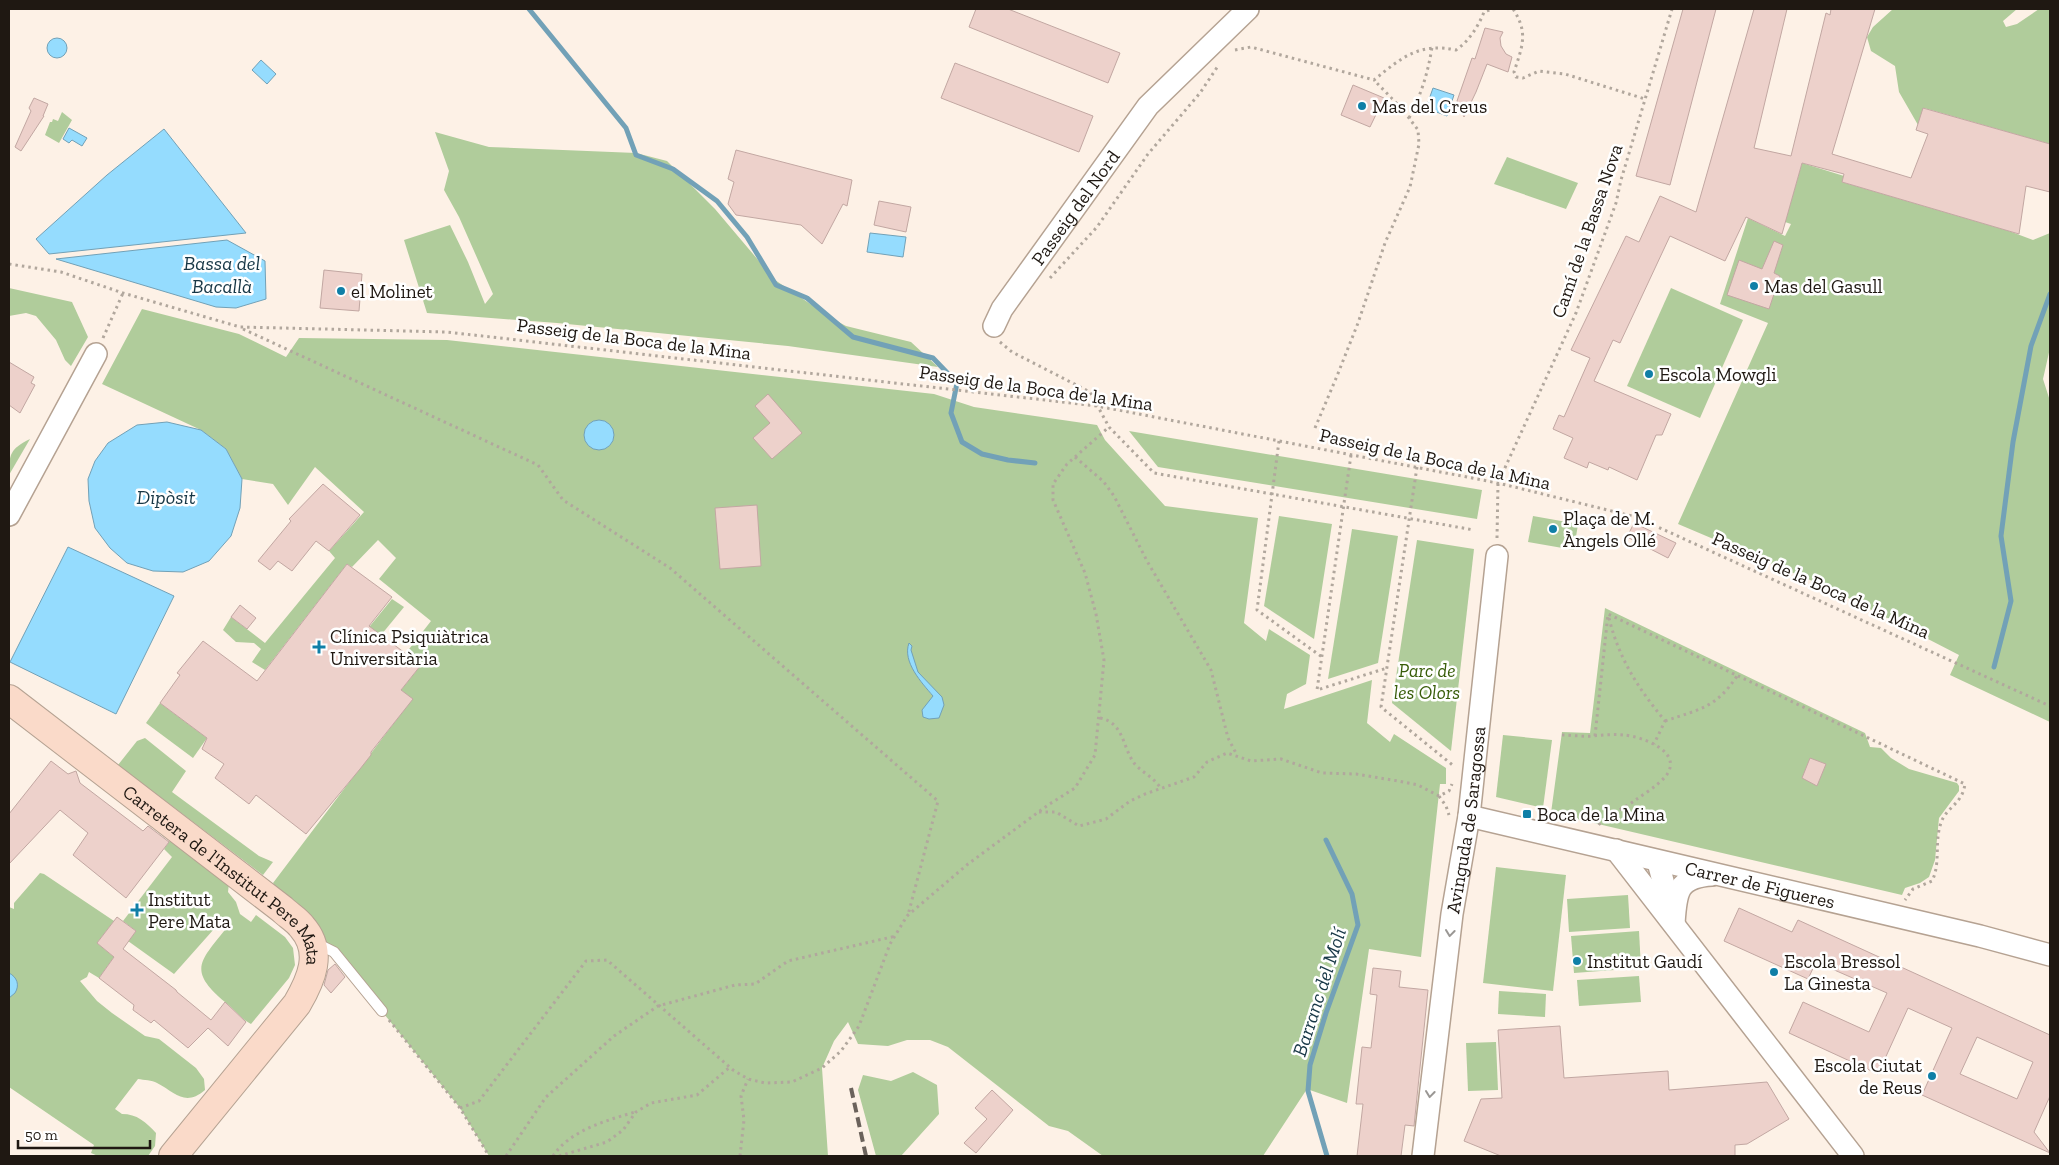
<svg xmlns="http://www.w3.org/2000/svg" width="2059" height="1165" font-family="'Zilla Slab',serif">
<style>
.green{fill:#b0cc9b}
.water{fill:#95dcfe;stroke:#72a1b7}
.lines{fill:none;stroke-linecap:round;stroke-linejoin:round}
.stream{stroke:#72a1b7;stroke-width:5}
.building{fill:#edd1cb;stroke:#c2a7a2;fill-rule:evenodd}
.lane-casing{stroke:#b5a292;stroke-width:12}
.street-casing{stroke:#b5a292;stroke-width:24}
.secondary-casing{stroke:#b5a292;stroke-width:30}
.path{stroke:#b1a79d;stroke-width:3;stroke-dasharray:2.5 4;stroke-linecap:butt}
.lane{stroke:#fff;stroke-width:10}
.street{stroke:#fff;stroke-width:21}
.secondary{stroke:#fadac9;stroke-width:28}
.rail{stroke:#6b625b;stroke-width:4;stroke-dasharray:10 5;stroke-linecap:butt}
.oneway{stroke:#9a9794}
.poi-dot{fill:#0f7fa7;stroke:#fff;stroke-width:2}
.labels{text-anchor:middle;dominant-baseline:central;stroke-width:5;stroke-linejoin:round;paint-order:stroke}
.poi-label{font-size:19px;fill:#1f1812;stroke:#fff;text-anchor:start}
.street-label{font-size:19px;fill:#1f1812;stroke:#fff}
.park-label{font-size:19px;font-style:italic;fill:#385d09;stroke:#fff}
.water-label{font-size:20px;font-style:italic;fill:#173746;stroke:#fff}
</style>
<rect width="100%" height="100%" fill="#fdf1e6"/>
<g class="green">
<polygon points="1893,9 2017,9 2003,21 2006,27 2017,24 2039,9 2050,9 2050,144 1924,108 1918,125 1899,92 1895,66 1871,51 1867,37 1873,27"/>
<polygon points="62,112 72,120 59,143 45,135 50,122 52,122 53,119 58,121"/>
<polygon points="435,132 489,147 636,153 667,161 715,209 775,280 831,318 846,326 911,342 938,367 788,346 557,323 427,313 404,240 450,225 468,262 485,304 493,294 459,217 444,190 449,171"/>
<polygon points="1507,157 1578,183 1566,209 1494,184"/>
<polygon points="1802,163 1844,176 1842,182 2009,231 2033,240 2050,233 2050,348 2043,379 2050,401 2050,722 1950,675 1959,655 1829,588 1678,524 1768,323 1720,304 1748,218 1785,236 1791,224 1785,222"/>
<polygon points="9,288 72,302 88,337 71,366 65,360 56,340 36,316 26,313 9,316"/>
<polygon points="1671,288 1743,320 1700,418 1627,386"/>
<polygon points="142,309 239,334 286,357 299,338 447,340 934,394 974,407 1097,425 1105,440 1165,506 1258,518 1244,623 1266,641 1269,629 1310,655 1306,684 1287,694 1284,709 1372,680 1367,723 1390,742 1394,734 1446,768 1446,784 1440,784 1421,957 1369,949 1347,1103 1307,1089 1263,1156 1103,1156 1068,1131 1049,1126 948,1047 930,1040 907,1040 888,1046 858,1044 848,1022 834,1041 822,1068 828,1156 489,1156 460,1108 334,952 310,940 273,883 412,699 401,690 421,665 406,653 431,621 379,579 396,558 378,540 352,567 347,564 265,670 252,662 261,649 254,643 236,642 223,630 231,617 265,643 335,558 329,551 364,512 315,467 288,505 273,484 242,479 226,449 201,430 102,384"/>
<polygon points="1129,431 1482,490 1477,519 1158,467"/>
<path d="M 30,439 L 9,475 C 9,454 10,449 30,439 Z"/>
<polygon points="1279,516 1332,524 1314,639 1264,606"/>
<polygon points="1533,516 1578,524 1574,550 1528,542"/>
<polygon points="1352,529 1398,536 1378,663 1328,679"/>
<polygon points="1417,540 1474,549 1451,751 1392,703"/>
<polygon points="392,599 404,607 368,651 357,642"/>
<polygon points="1605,608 1865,733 1870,747 1881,748 1891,758 1909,769 1957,783 1959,786 1959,791 1939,818 1935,860 1929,877 1920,883 1905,888 1902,895 1551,813 1562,732 1590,733"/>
<polygon points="160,703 207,738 193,758 146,723"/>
<polygon points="1503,735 1552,740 1543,808 1496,797"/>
<polygon points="145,738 186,771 172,792 259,856 273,862 263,875 118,765 137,741"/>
<path d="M 171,839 L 229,883 L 228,892 L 236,902 L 240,914 L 251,922 L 256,915 L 285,937 L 293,948 L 295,965 L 289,978 L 251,1024 C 241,1019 234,1009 225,1002 C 186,969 201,961 228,926 L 222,920 L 174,974 L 128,941 L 136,931 L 123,921 L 172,857 L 164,849 Z"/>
<polygon points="1496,867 1566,875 1553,991 1483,983"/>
<path d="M 40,873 L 44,874 L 114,921 L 97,943 L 114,957 L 99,978 L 89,972 L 87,977 L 80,981 L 97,1001 L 112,1013 L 145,1036 L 159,1039 L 196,1068 L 204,1079 L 205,1090 C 185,1107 176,1093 157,1083 C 152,1080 144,1080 138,1079 L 115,1109 L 122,1114 C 137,1114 146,1122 156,1133 L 155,1146 L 148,1156 L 98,1156 L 91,1153 L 94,1145 L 9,1087 L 9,907 L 14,909 L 14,903 Z"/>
<polygon points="1628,895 1630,928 1569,932 1567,899"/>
<polygon points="1639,931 1641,968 1574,973 1571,936"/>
<polygon points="1639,976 1641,1002 1579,1006 1577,980"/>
<polygon points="1499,991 1546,994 1545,1017 1498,1014"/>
<polygon points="1496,1042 1498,1090 1468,1091 1466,1043"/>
<polygon points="913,1072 937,1085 939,1114 901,1156 876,1156 858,1090 863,1075 891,1081"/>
</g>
<g class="water">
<circle cx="57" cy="48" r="10"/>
<polygon points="261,60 276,74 267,84 252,70"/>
<polygon points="1433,88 1454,95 1447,116 1426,108"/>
<polygon points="69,128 87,138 82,146 72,140 69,143 63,139"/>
<polygon points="164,129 246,233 49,254 36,239 107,175"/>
<polygon points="870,233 906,237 903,257 867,252"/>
<polygon points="227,240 265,261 266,299 236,308 216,307 56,259"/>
<circle cx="599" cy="435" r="15"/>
<polygon points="167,422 201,430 226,449 242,479 240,508 231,536 209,561 183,572 153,571 127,563 110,548 95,528 89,501 88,479 95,461 108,443 137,425"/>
<polygon points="68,547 174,596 116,714 10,662"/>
<path d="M 909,643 L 912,646 L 911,650 L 918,672 L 942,697 L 944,705 L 939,718 L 929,719 L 923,717 L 922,710 L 933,696 C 922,683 902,662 909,643 Z"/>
<path d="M 9,973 C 17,977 20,985 15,993 L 9,998 Z"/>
</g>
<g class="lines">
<g class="stream">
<polyline points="529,9 626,128 636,155 673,169 717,201 747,237 776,285 807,298 853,337 933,358 957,383 951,413 962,442 982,454 1008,460 1035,463"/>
<polyline points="1994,667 2011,601 2001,536 2013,442 2031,346 2050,294"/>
<polyline points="1326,840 1352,894 1358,925 1326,1013 1310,1065 1308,1091 1327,1156"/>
</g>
</g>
<g class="building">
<polygon points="976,9 1008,9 1120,53 1108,83 969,27"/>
<polygon points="1683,9 1716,9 1670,185 1636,176"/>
<polygon points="1754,9 1787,9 1754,148 1791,156 1826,13 1830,15 1831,9 1875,9 1832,154 1911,178 1928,134 1916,130 1923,108 2050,144 2050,192 2026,186 2019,234 1842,182 1844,174 1802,163 1782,234 1746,217 1725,261 1670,236 1620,343 1613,340 1594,381 1671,414 1662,435 1656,435 1637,480 1609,467 1608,470 1589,462 1587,468 1564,458 1573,438 1553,429 1559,415 1564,417 1590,358 1571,350 1626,236 1639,242 1660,196 1696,212"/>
<polygon points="1485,28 1503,32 1500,38 1501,46 1506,54 1512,57 1508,72 1487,64 1476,92 1464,117 1457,101 1472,58 1475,59"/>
<polygon points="955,63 1093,116 1079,152 941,98"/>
<polygon points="1353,85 1384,98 1370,127 1341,115"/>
<polygon points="34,98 48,104 43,116 44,116 21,151 15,147 31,111 29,108"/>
<polygon points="736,150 852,180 847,206 843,204 822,244 801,225 736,215 728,204 734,182 728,179"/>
<polygon points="879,201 911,207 906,232 874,225"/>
<polygon points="1774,241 1783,245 1774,273 1780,276 1769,309 1727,295 1739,260 1762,269"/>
<polygon points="324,270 362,274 359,311 320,308"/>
<polygon points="9,362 34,377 31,383 35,385 20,413 9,405"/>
<polygon points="768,394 802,433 772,459 753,438 770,423 755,406"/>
<polygon points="323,484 360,515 329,551 316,541 292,571 278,561 270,570 258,561 291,521 289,519"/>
<polygon points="757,505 761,566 720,569 715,508"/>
<polygon points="1634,523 1676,543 1668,558 1627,537"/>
<polygon points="347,564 392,597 369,626 421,665 401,690 413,699 371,752 371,755 360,769 306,834 256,795 249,804 215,778 224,764 202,749 207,738 160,703 180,675 177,673 203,641 257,681"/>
<polygon points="240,605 256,618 247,629 231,617"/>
<polygon points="1810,758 1826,764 1817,786 1802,778"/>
<polygon points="51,761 68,774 76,771 80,783 143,831 148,826 169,842 126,898 73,855 88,833 60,810 9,864 9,814"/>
<path d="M 1739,908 L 1792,932 L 1798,920 L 2050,1035 L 2050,1096 L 2034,1132 L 2050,1153 L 1922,1095 L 1952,1028 L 1908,1008 L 1878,1074 L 1789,1033 L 1803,1002 L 1869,1032 L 1887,993 L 1816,962 L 1808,979 L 1724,941 ZM 1977,1037 L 2033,1062 L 2017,1099 L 1960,1074 Z"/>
<polygon points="117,917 136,931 123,949 176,990 177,992 211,1020 225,1002 246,1022 228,1046 208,1028 188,1048 154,1020 151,1023 133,1010 134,1005 99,978 114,957 97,943"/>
<polygon points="335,964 345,977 331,993 324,985 328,970"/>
<polygon points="1373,968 1401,971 1399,987 1428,990 1414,1126 1405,1125 1401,1156 1357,1156 1363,1104 1356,1104 1362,1047 1371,1048 1377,995 1370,994"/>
<polygon points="1560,1026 1564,1078 1668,1071 1669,1090 1767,1082 1789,1119 1747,1144 1735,1145 1735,1156 1501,1156 1464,1141 1481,1099 1502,1098 1498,1030"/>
<polygon points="992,1090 1013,1110 976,1153 964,1143 987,1119 975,1108"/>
</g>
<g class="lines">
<g class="lane-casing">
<polyline id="lane" points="316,943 334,952 382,1011"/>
</g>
<g class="street-casing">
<g id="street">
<path id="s1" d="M 994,326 L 1002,309 L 1148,106 L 1248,9"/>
<polyline points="9,515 96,354"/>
<path id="s2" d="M 1469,816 L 1980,936 L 2050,955"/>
<polyline points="1616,850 1853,1156"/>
<polyline points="1658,862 1672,915"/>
<path d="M 1674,924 C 1676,894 1676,877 1712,875"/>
<path id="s3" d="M 1423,1156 L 1452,914 L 1469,816 L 1497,556"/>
</g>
</g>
<g class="secondary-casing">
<g id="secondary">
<path id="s4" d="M 9,699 L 282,909 C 288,915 297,920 302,927 C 324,952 311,980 297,1004 L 173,1156"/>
</g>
</g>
<g class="path">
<path d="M 1513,9 C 1529,33 1522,47 1514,72 L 1516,77 L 1523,78 L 1539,71 L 1565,74 L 1645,99"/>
<path d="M 1235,50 L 1251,47 L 1374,80 C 1401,58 1419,42 1456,50 C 1469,41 1478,27 1484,12 L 1492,9"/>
<path d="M 1409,118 C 1421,95 1428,73 1432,47"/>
<polyline points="9,264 61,272 123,293 240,327 447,332 1097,406 1498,483 1636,517 2050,706"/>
<polyline points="1050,278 1097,227 1148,154 1200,93 1218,66"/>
<polyline points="243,329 538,465 563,500 670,568 938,801 908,915"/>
<polyline points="103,338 123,293"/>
<polyline points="1000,342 1012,352 1090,392 1109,427 1154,473 1474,530"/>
<polyline points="1315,428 1337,376 1358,323 1385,243 1410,187 1419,144 1418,130 1403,110 1374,80"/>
<polyline points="1279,441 1257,610 1322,657"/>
<polyline points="1351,455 1317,690 1387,668"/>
<polyline points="1075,457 1103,481 1114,496 1147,561 1211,670 1228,738 1237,755"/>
<polyline points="1417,467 1381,707 1455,767"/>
<polyline points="1497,538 1498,483 1576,313 1616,203 1621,180 1672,9"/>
<path d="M 1609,618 C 1619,659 1638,688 1665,721 L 1654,744"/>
<path d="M 1100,718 C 1124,723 1122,746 1134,763 C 1140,771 1152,776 1160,787"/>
<path d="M 1665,721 C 1700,709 1716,708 1737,676"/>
<path d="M 1562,735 C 1572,735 1583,737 1593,736 C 1603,735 1613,734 1623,735 C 1641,736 1686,752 1665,777 C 1657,786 1644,794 1634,801 C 1622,810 1605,815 1597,827"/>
<path d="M 1595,736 L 1608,614 L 1965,784 C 1962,805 1946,807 1941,823 C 1934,842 1941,863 1932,881 L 1913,889 L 1905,900"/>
<polyline points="1439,796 1446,806 1449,815"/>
<polyline points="1039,812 1056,812 1079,826 1106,819 1130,801 1145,794 1194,777 1207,762 1227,753 1251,761 1281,759 1322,773 1356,774 1398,781 1418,785 1439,796 1449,791 1452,784"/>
<polyline points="389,1020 460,1108 489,1156"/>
<polyline points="460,1108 479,1101 586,961 607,960 733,1070 748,1079 765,1083 792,1082 822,1068 841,1051 859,1026 890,944 907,916 968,864 1048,805 1075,788 1095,755 1104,660 1096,614 1085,573 1053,500 1053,484 1067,464 1109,427"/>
<polyline points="506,1156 546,1097 614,1036 658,1006 735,985 755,984 788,961 896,936"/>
<path d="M 553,1156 C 570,1130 608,1120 635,1112"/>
<polyline points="559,1156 607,1142 623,1130 636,1112 651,1103 697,1095 730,1067"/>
<polyline points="740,1156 744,1120 741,1096 748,1079"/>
</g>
<use href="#lane" class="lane"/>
<use href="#street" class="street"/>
<use href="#secondary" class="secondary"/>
<polyline class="rail" points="851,1088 866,1156"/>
</g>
<defs><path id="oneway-chevron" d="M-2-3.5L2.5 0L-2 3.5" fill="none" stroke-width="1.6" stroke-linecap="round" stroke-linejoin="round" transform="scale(1.25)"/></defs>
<g class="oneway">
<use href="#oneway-chevron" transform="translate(1450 933) rotate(97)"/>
<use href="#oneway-chevron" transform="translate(1430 1094) rotate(97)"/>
</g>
<g class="poi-dot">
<circle cx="1362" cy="106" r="5"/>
<circle cx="1754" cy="286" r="5"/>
<circle cx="341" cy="291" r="5"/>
<circle cx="1649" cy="374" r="5"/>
<circle cx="1553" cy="529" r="5"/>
<path d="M316.5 639.5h5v5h5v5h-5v5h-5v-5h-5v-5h5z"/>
<rect x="1522" y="809" width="10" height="10" rx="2.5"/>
<path d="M134.5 902.5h5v5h5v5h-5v5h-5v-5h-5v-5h5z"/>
<circle cx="1577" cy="961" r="5"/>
<circle cx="1774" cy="972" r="5"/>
<circle cx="1932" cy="1076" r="5"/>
</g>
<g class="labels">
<g class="poi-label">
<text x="1372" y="106">Mas del Creus</text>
<text x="1764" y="286">Mas del Gasull</text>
<text x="351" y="291">el Molinet</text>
<text x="1659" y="374">Escola Mowgli</text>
<text x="1563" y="518">Plaça de M.<tspan x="1563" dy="22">Àngels Ollé</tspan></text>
<text x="330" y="636">Clínica Psiquiàtrica<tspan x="330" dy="22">Universitària</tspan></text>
<text x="1537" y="814">Boca de la Mina</text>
<text x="148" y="899">Institut<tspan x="148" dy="22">Pere Mata</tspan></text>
<text x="1587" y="961">Institut Gaudí</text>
<text x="1784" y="961">Escola Bressol<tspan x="1784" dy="22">La Ginesta</tspan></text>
<text x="1922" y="1065" text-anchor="end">Escola Ciutat<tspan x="1922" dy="22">de Reus</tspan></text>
</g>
<g class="street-label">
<text stroke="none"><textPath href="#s1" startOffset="144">Passeig del Nord</textPath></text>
<text transform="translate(1587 231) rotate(-71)">Camí de la Bassa Nova</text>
<text transform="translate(634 339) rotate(7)">Passeig de la Boca de la Mina</text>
<text transform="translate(1036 388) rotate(8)">Passeig de la Boca de la Mina</text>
<text transform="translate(1435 459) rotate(12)">Passeig de la Boca de la Mina</text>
<text transform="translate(1821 585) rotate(24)">Passeig de la Boca de la Mina</text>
<text stroke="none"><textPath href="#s3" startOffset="339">Avinguda de Saragossa</textPath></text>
<text stroke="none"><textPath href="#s4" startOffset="280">Carretera de l'Institut Pere Mata</textPath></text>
<text stroke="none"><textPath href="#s2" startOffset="299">Carrer de Figueres</textPath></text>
</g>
<g class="park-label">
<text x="1427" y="670">Parc de<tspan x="1427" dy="22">les Olors</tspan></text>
</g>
<g class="water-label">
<text x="222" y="263">Bassa del<tspan x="222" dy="23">Bacallà</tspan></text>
<text x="166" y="497">Dipòsit</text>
<text transform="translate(1319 992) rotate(-72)">Barranc del Molí</text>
</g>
</g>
<rect width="2059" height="1165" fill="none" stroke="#1f1812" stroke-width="20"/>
<path d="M18 1140v8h132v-8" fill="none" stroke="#1f1812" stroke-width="2.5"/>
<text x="25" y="1140" font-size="15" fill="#1f1812" stroke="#ffffff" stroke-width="4" paint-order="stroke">50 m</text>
</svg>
